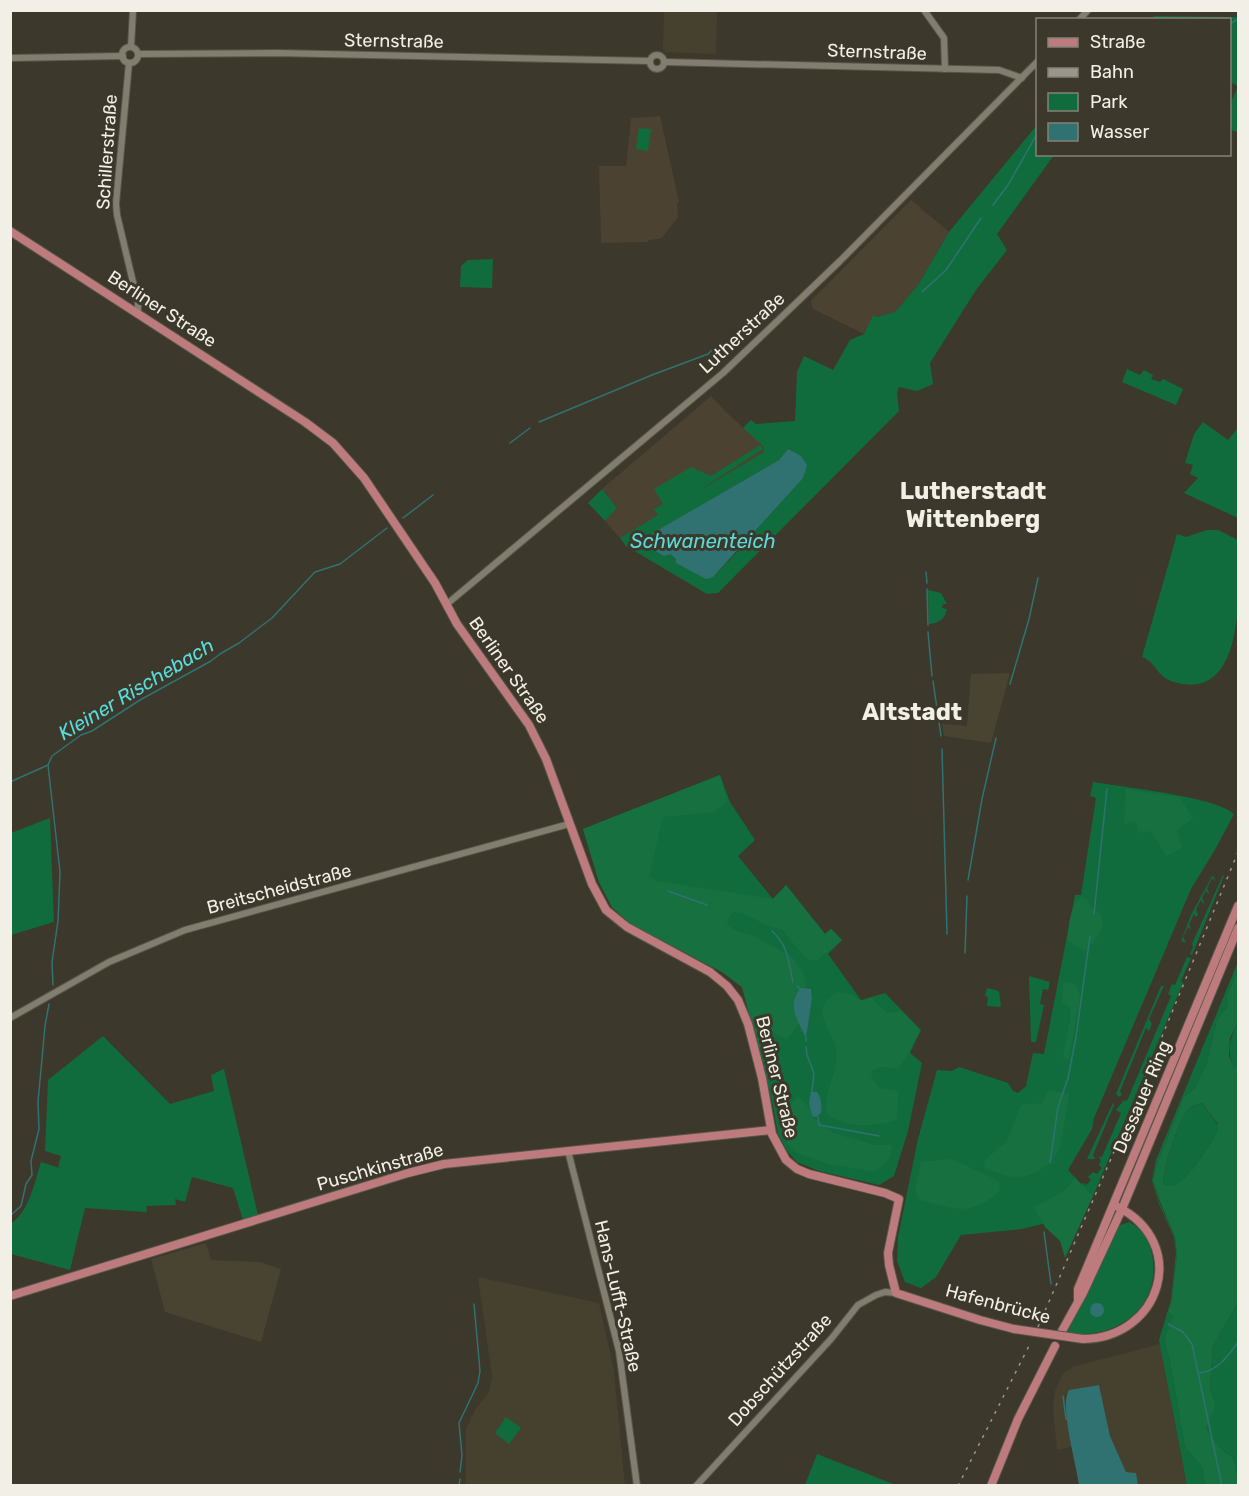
<svg xmlns="http://www.w3.org/2000/svg" width="1249" height="1496" font-family="Rubik,sans-serif">
<style>
.commercial{fill:#494331}
.built{fill:#46412e}
.education{fill:#4b4232}
.green{fill:#116c3d;fill-rule:evenodd}
.forest{fill:#177040;fill-rule:evenodd}
.water{fill:#307272}
.lines{fill:none;stroke-linecap:round;stroke-linejoin:round}
.stream{stroke:#307272;stroke-width:1.5}
.minor-casing{stroke:#59554a;stroke-width:8}
.major-casing{stroke:#59554a;stroke-width:10}
.minor{stroke:#827e6f;stroke-width:6}
.major{stroke:#bd7b7e;stroke-width:8}
.rail{stroke:#99968c;stroke-width:1.5;stroke-dasharray:3 6;stroke-linecap:butt}
.major-bridge-casing{stroke:#59554a;stroke-width:10;stroke-linecap:butt}
.major-bridge{stroke:#bd7b7e;stroke-width:8}
.labels{text-anchor:middle;dominant-baseline:central;stroke-width:6;stroke-linejoin:round;paint-order:stroke}
.street-label{font-size:18px;fill:#f2efe7;stroke:#3c382b}
.water-label{font-size:20px;font-style:italic;fill:#59dadb;stroke:#3c382b}
.district-label{font-size:24px;font-weight:bold;fill:#f2efe7;stroke:#3c382b}
</style>
<rect width="100%" height="100%" fill="#3c382b"/>
<g class="commercial">
<polygon points="1010,673 991,743 944,736 942,724 967,726 971,674"/>
<polygon points="206,1243 211,1260 260,1262 281,1269 261,1342 165,1312 151,1259"/>
</g>
<g class="built">
<polygon points="664,11 717,11 716,54 665,52 663,49"/>
<polygon points="478,1277 599,1303 614,1371 625,1485 466,1486 466,1429 475,1410 489,1392 492,1375"/>
<polygon points="1160,1344 1187,1485 1138,1485 1136,1473 1126,1472 1110,1436 1099,1385 1069,1390 1065,1395 1074,1446 1057,1450 1053,1407 1055,1391 1064,1372 1076,1366"/>
</g>
<g class="education">
<polygon points="660,116 679,202 677,203 678,217 662,238 658,239 648,240 648,242 601,243 599,166 626,166 631,118"/>
<polygon points="911,200 949,232 918,285 895,312 877,317 873,316 864,334 813,309 811,301"/>
<polygon points="711,396 728,414 765,447 764,452 620,538 605,521 617,508 602,489"/>
</g>
<g class="green">
<polygon points="1154,16 1238,17 1238,132 1230,130 1230,105 1238,86 1230,82 1230,20 1150,19"/>
<path d="M 1037,125 L 1038,154 L 1054,155 L 997,234 L 1007,250 L 976,290 L 930,363 L 933,384 L 917,391 L 899,387 L 897,393 L 899,411 L 718,593 L 707,594 L 626,546 L 620,538 L 658,515 L 654,509 L 663,504 L 654,489 L 691,467 L 711,476 L 760,445 L 763,449 L 698,491 L 764,452 L 764,447 L 743,428 L 751,420 L 756,424 L 795,421 L 797,372 L 804,356 L 833,370 L 850,340 L 864,334 L 873,315 L 877,317 L 895,312 L 918,285 L 949,232 ZM 788,449 L 738,551 L 713,577 L 676,559 L 670,554 L 654,533 L 779,460 Z"/>
<polygon points="639,128 651,129 648,151 636,149"/>
<polygon points="493,259 492,288 460,287 461,266 468,260"/>
<polygon points="1127,369 1140,375 1144,370 1153,375 1151,379 1160,382 1163,379 1183,389 1176,405 1122,382"/>
<polygon points="1203,422 1228,440 1238,428 1238,518 1184,493 1198,478 1190,474 1193,465 1185,463 1194,434"/>
<polygon points="602,489 617,508 605,521 588,503"/>
<path d="M 1207,530 L 1218,530 L 1238,540 C 1239,581 1248,700 1178,683 C 1156,679 1157,662 1142,657 L 1177,534 L 1186,537 Z"/>
<path d="M 928,590 L 941,593 L 947,604 L 943,604 L 942,608 L 947,609 C 945,619 939,623 929,624 Z"/>
<path d="M 720,775 L 730,802 L 755,840 L 738,856 L 773,899 L 786,885 L 825,934 L 831,929 L 842,940 L 828,954 L 861,1000 L 885,993 L 921,1030 L 910,1053 L 922,1063 L 908,1131 L 894,1176 L 879,1185 L 819,1171 L 797,1162 L 787,1151 L 778,1134 L 773,1106 L 742,987 L 722,972 L 631,924 L 612,907 L 599,882 L 583,829 ZM 812,999 L 806,1036 L 793,1013 Z"/>
<path d="M 1093,782 C 1122,787 1217,797 1234,814 L 1216,848 L 1191,889 L 1094,1118 L 1092,1129 L 1068,1170 L 1081,1184 L 1083,1183 L 1086,1185 L 1091,1180 L 1088,1177 L 1093,1172 L 1097,1174 L 1102,1168 L 1099,1165 L 1101,1161 L 1099,1156 L 1102,1157 L 1121,1113 L 1116,1110 L 1124,1100 L 1127,1101 L 1171,996 L 1168,994 L 1172,984 L 1175,985 L 1187,957 L 1191,958 L 1181,981 L 1183,983 L 1093,1196 L 1090,1193 L 1070,1217 L 1022,1229 L 961,1235 L 936,1277 L 921,1288 L 905,1282 L 897,1261 L 898,1237 L 918,1139 L 937,1070 L 952,1071 L 959,1067 L 1008,1083 L 1013,1091 L 1018,1093 L 1026,1086 L 1033,1053 L 1044,1054 L 1075,895 L 1081,895 L 1096,798 L 1090,796 Z"/>
<polygon points="50,818 54,922 11,935 11,833"/>
<polygon points="1223,875 1224,876 1192,955 1190,954 1193,947 1192,944"/>
<polygon points="1212,876 1214,877 1215,881 1212,878 1207,888 1209,893 1208,894 1206,890 1202,898 1204,902 1203,904 1201,900 1196,909 1198,915 1196,917 1194,914 1189,924 1191,930 1188,927 1183,937 1186,943 1181,941 1191,915"/>
<path d="M 1238,962 C 1238,979 1226,988 1228,1007 L 1217,1019 L 1207,1062 L 1195,1088 L 1184,1097 L 1157,1164 L 1153,1179 L 1160,1204 L 1175,1237 L 1177,1254 L 1172,1301 L 1168,1311 L 1174,1316 L 1164,1341 L 1169,1357 L 1185,1447 L 1202,1467 L 1205,1485 L 1187,1485 L 1159,1340 L 1171,1300 L 1176,1253 L 1174,1237 L 1159,1204 L 1152,1180 L 1156,1160 Z"/>
<polygon points="1029,976 1050,982 1048,990 1043,989 1040,1004 1044,1005 1036,1042 1031,1042"/>
<polygon points="1161,986 1164,986 1149,1019 1152,1024 1149,1031 1146,1028 1120,1091 1122,1095 1119,1097 1116,1094"/>
<polygon points="987,988 999,991 1001,1007 987,1006 988,997 985,996"/>
<path d="M 1238,1022 L 1238,1065 L 1234,1068 C 1226,1050 1230,1038 1238,1022 Z"/>
<path d="M 103,1036 L 170,1104 L 214,1091 L 211,1075 L 224,1069 L 258,1215 L 243,1220 L 233,1188 L 192,1177 L 185,1202 L 175,1199 L 176,1205 L 146,1206 L 147,1212 L 85,1208 L 70,1270 L 11,1254 L 10,1224 C 29,1213 35,1181 41,1162 L 66,1170 L 58,1167 L 61,1156 L 45,1151 L 48,1080 Z"/>
<polygon points="1113,1103 1114,1105 1093,1155 1095,1159 1087,1159"/>
<path d="M 1202,1103 L 1218,1125 L 1217,1132 C 1210,1145 1188,1181 1174,1185 C 1170,1186 1167,1186 1164,1186 C 1160,1175 1180,1116 1189,1109 C 1193,1106 1198,1104 1202,1103 Z"/>
<path d="M 1129,1222 C 1142,1229 1149,1239 1152,1254 C 1161,1300 1128,1332 1084,1334 L 1083,1336 L 1066,1335 L 1118,1226 Z"/>
<polygon points="1238,1303 1238,1477 1233,1457 1222,1450 1206,1429 1216,1406 1210,1388 1213,1346"/>
<polygon points="506,1417 521,1428 509,1444 495,1433"/>
<polygon points="817,1454 896,1485 805,1485"/>
</g>
<g class="forest">
<polygon points="720,775 727,801 715,812 663,817 649,877 656,881 773,899 786,885 825,934 831,929 842,940 817,960 810,960 801,953 783,930 766,925 745,914 734,912 729,917 727,925 737,931 752,935 792,957 803,972 806,985 799,1023 787,1040 774,1033 759,1048 742,987 722,972 631,924 612,907 599,882 583,829"/>
<polygon points="1126,789 1179,797 1193,818 1177,830 1182,848 1166,856 1151,831 1142,833 1137,830 1137,823 1133,821 1124,824"/>
<path d="M 1081,897 L 1087,899 L 1090,906 C 1114,918 1099,937 1085,951 L 1068,941 C 1068,927 1070,907 1081,897 Z"/>
<path d="M 1238,968 L 1238,1022 L 1230,1038 L 1229,1056 L 1234,1068 L 1238,1065 L 1238,1303 L 1213,1346 L 1210,1388 L 1216,1406 L 1206,1429 L 1222,1450 L 1233,1457 L 1238,1477 L 1238,1485 L 1205,1485 L 1202,1467 L 1185,1447 L 1169,1357 L 1164,1341 L 1173,1316 L 1168,1311 L 1172,1301 L 1177,1254 L 1175,1237 L 1161,1204 L 1153,1180 L 1157,1164 L 1184,1097 L 1195,1088 L 1207,1062 L 1217,1019 L 1228,1007 L 1227,997 ZM 1202,1103 L 1218,1124 L 1217,1132 C 1210,1145 1188,1181 1174,1185 C 1173,1186 1164,1186 1164,1186 C 1160,1175 1180,1116 1189,1109 C 1192,1106 1198,1104 1202,1103 Z"/>
<path d="M 1069,982 C 1077,985 1079,990 1080,999 L 1069,1059 L 1065,1060 L 1063,1056 L 1071,1015 L 1069,1006 L 1062,1003 L 1063,983 Z"/>
<path d="M 837,992 L 851,994 L 861,1001 L 871,998 L 888,1013 L 901,1011 L 920,1030 L 905,1059 L 898,1068 L 881,1067 L 873,1070 L 871,1077 L 880,1088 L 898,1091 L 897,1120 C 871,1127 850,1129 827,1114 C 822,1094 837,1075 837,1054 C 837,1040 817,1018 824,1005 C 826,1000 833,996 837,992 Z"/>
<path d="M 1048,1090 L 1069,1094 C 1066,1111 1064,1129 1060,1146 C 1056,1162 1032,1178 1016,1177 C 1005,1177 994,1171 984,1168 L 985,1160 L 1007,1141 L 1021,1105 L 1042,1103 Z"/>
<polygon points="798,1095 807,1105 812,1116 833,1133 874,1145 892,1145 890,1158 877,1170 869,1171 828,1164 797,1153 787,1143 783,1114"/>
<path d="M 951,1159 L 999,1181 L 1000,1191 C 970,1218 954,1208 919,1200 L 915,1190 L 921,1162 Z"/>
<polygon points="1075,1178 1093,1196 1065,1258 1060,1241 1045,1227 1034,1207 1064,1191"/>
</g>
<g class="water">
<polygon points="788,449 801,456 807,465 803,478 713,577 706,579 676,563 676,559 670,554 664,556 652,549 650,541 653,533 779,460"/>
<path d="M 801,988 L 811,989 L 812,999 L 806,1038 C 798,1021 786,1005 801,988 Z"/>
<path d="M 811,1092 L 817,1092 C 821,1097 822,1106 821,1113 L 816,1117 L 812,1116 L 809,1104 Z"/>
<circle cx="1097" cy="1310" r="7"/>
<path d="M 1099,1385 L 1110,1436 L 1126,1472 L 1136,1473 L 1138,1485 L 1079,1485 C 1077,1466 1059,1405 1069,1390 Z"/>
</g>
<g class="lines">
<g class="stream">
<polyline points="1230,24 1238,19"/>
<polyline points="993,205 1008,185 1038,132"/>
<polyline points="922,292 946,270 981,218"/>
<polyline points="729,342 750,330"/>
<polyline points="539,422 652,375 708,354 713,349"/>
<polyline points="510,443 530,428"/>
<polyline points="403,518 433,495"/>
<polyline points="926,572 927,583"/>
<polyline points="927,589 928,625"/>
<polyline points="928,632 932,676"/>
<polyline points="933,681 941,736"/>
<polyline points="1010,684 1029,619 1038,578"/>
<polyline points="942,749 947,934"/>
<polyline points="10,782 48,765"/>
<polyline points="968,880 982,799 996,738"/>
<polyline points="668,891 707,905"/>
<polyline points="1094,914 1107,789"/>
<path d="M 772,931 C 789,947 788,961 793,982"/>
<polyline points="965,953 967,896"/>
<polyline points="53,985 52,962 58,921 60,872 48,765 52,756 81,735 92,731 140,700 211,661 220,654 239,643 272,618 315,572 340,564 387,528"/>
<polyline points="797,986 800,989"/>
<polyline points="806,1041 806,1038"/>
<polyline points="806,1047 807,1055 814,1073 812,1092"/>
<polyline points="818,1117 819,1125 825,1126 879,1136"/>
<polyline points="1050,1163 1058,1107 1068,1078 1076,1037 1090,936"/>
<polyline points="10,1216 21,1206 26,1184 32,1175 31,1161 39,1129 38,1102 45,1026 49,1004"/>
<polyline points="1044,1232 1051,1284"/>
<polyline points="1168,1324 1183,1332 1192,1344 1222,1486"/>
<path d="M 1199,1373 C 1217,1372 1229,1355 1238,1342"/>
<polyline points="1063,1396 1066,1419 1068,1419"/>
<polyline points="460,1472 462,1455 459,1423 478,1383 480,1371 474,1304"/>
<polyline points="459,1486 460,1479"/>
</g>
<g class="minor-casing">
<g id="minor">
<polyline points="924,10 944,38 945,69"/>
<polyline points="1079,20 1088,10"/>
<polyline points="131,47 133,10"/>
<circle cx="130" cy="55" r="8"/>
<polyline points="138,54 277,53 650,61"/>
<circle cx="657" cy="62" r="7"/>
<polyline points="10,58 123,56"/>
<polyline points="664,62 999,70 1022,78"/>
<polyline points="129,63 116,203 117,215 138,303 138,313"/>
<polyline points="447,604 723,373 840,261 1038,61"/>
<polyline points="10,1018 109,962 185,930 569,824"/>
<polyline points="568,1151 619,1351 637,1486"/>
<polyline points="696,1486 831,1339 858,1305 876,1295 885,1292 896,1293"/>
</g>
</g>
<g class="major-casing">
<g id="major">
<polyline points="10,231 305,422 333,443 364,478 435,583 457,624 529,725 546,759 592,884 606,910 627,927 710,972 727,986 738,1000 748,1024 762,1078 772,1134 786,1160 797,1169 809,1174 885,1193 899,1199 888,1253 889,1265 896,1293 980,1320 1014,1329"/>
<polyline points="10,1296 408,1173 444,1164 771,1130"/>
<polyline points="1078,1300 1078,1289 1238,906"/>
<polyline points="1062,1331 1083,1293 1122,1209 1238,928"/>
<path d="M 1083,1339 C 1161,1338 1190,1244 1118,1207"/>
<polyline points="991,1486 1018,1419 1055,1346"/>
</g>
</g>
<use href="#minor" class="minor"/>
<use href="#major" class="major"/>
<g class="rail">
<polyline points="1038,1327 1126,1124 1238,852"/>
<polyline points="958,1486 1031,1342"/>
</g>
<g class="major-bridge-casing">
<polyline id="major-bridge" points="1014,1329 1083,1339"/>
</g>
<use href="#major-bridge" class="major-bridge"/>
</g>
<g class="labels">
<g class="street-label">
<text transform="translate(394 41) rotate(1)">Sternstraße</text>
<text transform="translate(877 52) rotate(2)">Sternstraße</text>
<text transform="translate(107 152) rotate(-86)">Schillerstraße</text>
<text transform="translate(162 309) rotate(33)">Berliner Straße</text>
<text transform="translate(742 333) rotate(-43)">Lutherstraße</text>
<text transform="translate(509 670) rotate(55)">Berliner Straße</text>
<text transform="translate(279 889) rotate(-15)">Breitscheidstraße</text>
<text transform="translate(777 1077) rotate(76)">Berliner Straße</text>
<text transform="translate(1142 1097) rotate(-67)">Dessauer Ring</text>
<text transform="translate(380 1167) rotate(-16)">Puschkinstraße</text>
<text transform="translate(618 1296) rotate(77)">Hans-Lufft-Straße</text>
<text transform="translate(998 1304) rotate(15)">Hafenbrücke</text>
<text transform="translate(780 1370) rotate(-48)">Dobschützstraße</text>
</g>
<g class="water-label">
<text x="703" y="541">Schwanenteich</text>
<text transform="translate(136 689) rotate(-31)">Kleiner Rischebach</text>
</g>
<g class="district-label">
<text x="973" y="491">Lutherstadt<tspan x="973" dy="28">Wittenberg</tspan></text>
<text x="912" y="712">Altstadt</text>
</g>
</g>
<rect width="1249" height="1496" fill="none" stroke="#f2efe7" stroke-width="24"/>
<rect x="1036" y="18" width="195" height="138" fill="#3c382b" stroke="#858176" stroke-width="1.5"/>
<rect x="1048" y="38" width="30" height="9" fill="#bd7b7e" stroke="#858176" stroke-width="1.5"/>
<text x="1090" y="48" font-size="18" fill="#f2efe7">Straße</text>
<rect x="1048" y="68" width="30" height="9" fill="#99968c" stroke="#858176" stroke-width="1.5"/>
<text x="1090" y="78" font-size="18" fill="#f2efe7">Bahn</text>
<rect x="1048" y="93" width="30" height="18" fill="#116c3d" stroke="#858176" stroke-width="1.5"/>
<text x="1090" y="108" font-size="18" fill="#f2efe7">Park</text>
<rect x="1048" y="123" width="30" height="18" fill="#307272" stroke="#858176" stroke-width="1.5"/>
<text x="1090" y="138" font-size="18" fill="#f2efe7">Wasser</text>
</svg>
